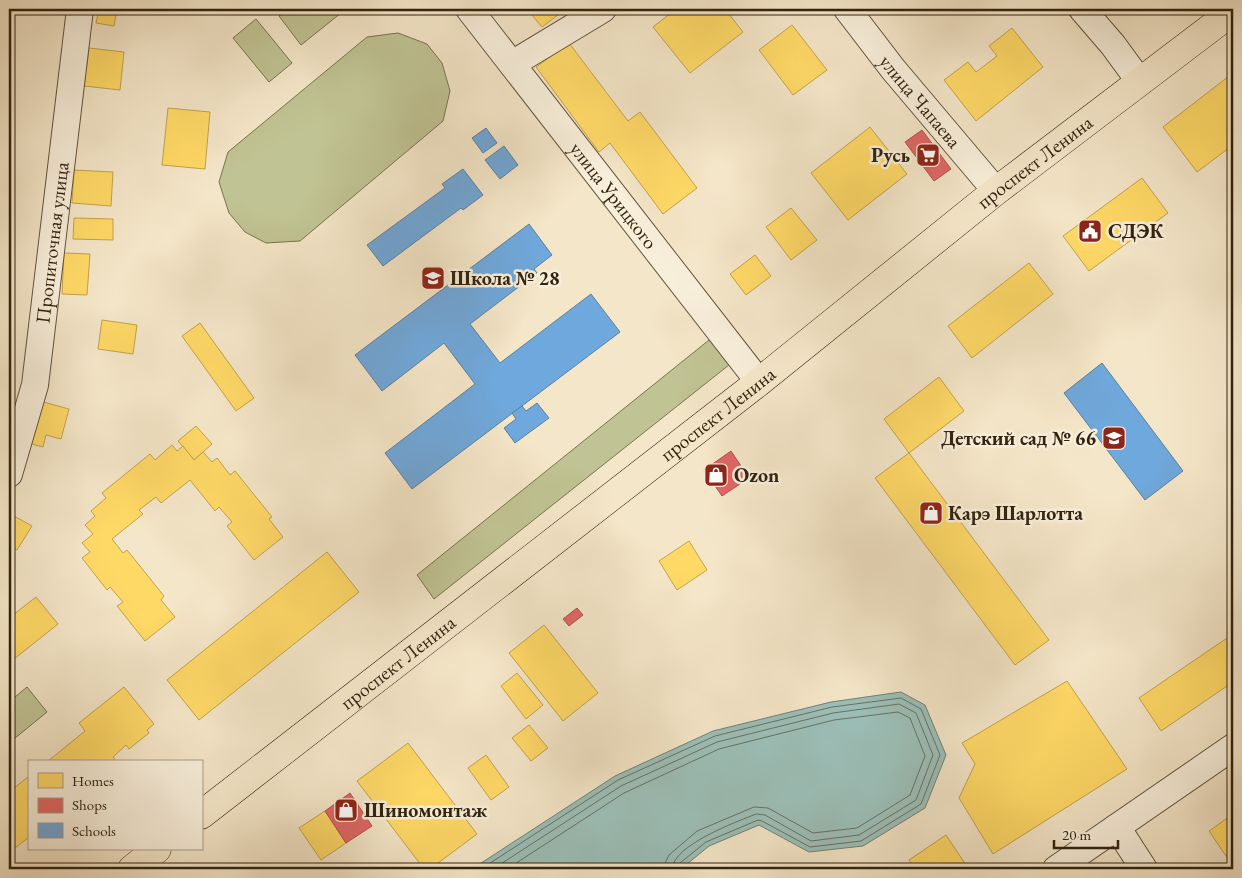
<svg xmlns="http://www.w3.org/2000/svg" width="1242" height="878" font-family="'EB Garamond',serif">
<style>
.green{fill:#c0c393;stroke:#797351}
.water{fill:#9cbfb8;stroke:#728174}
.homes{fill:#ffd966;stroke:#c2a24c}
.shops{fill:#e06666;stroke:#ac524c}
.schools{fill:#6fa8dc;stroke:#5d809e}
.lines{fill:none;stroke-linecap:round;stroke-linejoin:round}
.shore{stroke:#677164;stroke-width:1}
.minor-casing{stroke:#62543d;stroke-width:28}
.major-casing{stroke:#32230f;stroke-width:29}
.minor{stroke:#f8efdb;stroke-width:26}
.major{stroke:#f4e6c8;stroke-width:28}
.labels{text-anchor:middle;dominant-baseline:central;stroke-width:5;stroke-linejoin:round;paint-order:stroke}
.street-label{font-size:20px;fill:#32230f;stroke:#f8efdb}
.poi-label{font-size:20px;font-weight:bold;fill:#32230f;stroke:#f8efdb;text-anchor:start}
</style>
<rect width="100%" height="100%" fill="#f4e6c8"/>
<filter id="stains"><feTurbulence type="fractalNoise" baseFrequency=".004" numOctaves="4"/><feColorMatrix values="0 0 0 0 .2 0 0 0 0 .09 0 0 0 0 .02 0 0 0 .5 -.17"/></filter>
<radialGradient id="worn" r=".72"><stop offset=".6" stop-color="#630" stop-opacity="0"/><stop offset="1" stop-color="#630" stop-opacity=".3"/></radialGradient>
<g class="green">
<polygon points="289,9 346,9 301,45 279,16"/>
<polygon points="256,19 292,63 269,82 233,38"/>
<polygon points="398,33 427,44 442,63 450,91 443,121 300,241 266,243 245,232 229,213 219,182 228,152 367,37"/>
<polygon points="714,336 734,361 434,599 417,575"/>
<polygon points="27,687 47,712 9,743 9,702"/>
</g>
<polygon class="water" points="901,692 925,705 946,755 925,808 863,846 809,852 759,825 709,846 681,869 472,869 615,776 713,731 831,702"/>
<g class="homes">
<polygon points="99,9 117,9 114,26 96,23"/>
<polygon points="527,9 566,9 542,27"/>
<polygon points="676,9 725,9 743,32 690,73 653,27"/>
<polygon points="792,25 827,70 793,95 759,50"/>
<polygon points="1012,28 1043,67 976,121 944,80 968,62 976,72 997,56 989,46"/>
<polygon points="569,43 628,121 640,112 697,188 663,214 610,143 599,152 536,67"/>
<polygon points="89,48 124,52 120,90 84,86"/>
<polygon points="1233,73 1233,145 1197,172 1163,127"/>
<polygon points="168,108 210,112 205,169 162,165"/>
<polygon points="870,127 907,174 848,220 811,173"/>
<polygon points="74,170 113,172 111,206 72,203"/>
<polygon points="1142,178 1168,213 1089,271 1063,236"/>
<polygon points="791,208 817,240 791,260 766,227"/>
<polygon points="74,218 113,219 113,240 73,239"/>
<polygon points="64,253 90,254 87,295 62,294"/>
<polygon points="755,255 771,276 746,295 730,274"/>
<polygon points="1029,263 1053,294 972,358 948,326"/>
<polygon points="102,320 137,325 133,354 98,349"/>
<polygon points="200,323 254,398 236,411 182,336"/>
<polygon points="939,377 964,411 909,453 884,419"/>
<polygon points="40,401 69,409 61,439 46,435 43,447 28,443"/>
<polygon points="196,426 212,444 194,460 178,441"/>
<polygon points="172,445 177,451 183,446 194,460 203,452 212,462 217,458 230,475 235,471 272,517 269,519 283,537 254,560 227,526 232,522 219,507 215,511 190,480 161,503 156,497 139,510 143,514 112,539 123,553 127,550 164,596 161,600 175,617 145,641 117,606 123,602 110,587 107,590 82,558 90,552 82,543 93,534 85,525 95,516 91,511 106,498 102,493 150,454 155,460"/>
<polygon points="909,453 1049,640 1015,665 875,478"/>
<polygon points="14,516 32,526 17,550 9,545 9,525"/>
<polygon points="689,541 707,570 677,590 659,561"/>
<polygon points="327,552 359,592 199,720 167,680"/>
<polygon points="36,597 58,624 9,663 9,618"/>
<polygon points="544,625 598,693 563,721 509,653"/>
<polygon points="1233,634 1233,682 1161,731 1139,698"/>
<polygon points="517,673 543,705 526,719 501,686"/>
<polygon points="1067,681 1127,769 993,854 959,798 975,764 962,743"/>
<polygon points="124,687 154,724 147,730 149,733 129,749 126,745 113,757 117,762 47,762 85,731 79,723"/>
<polygon points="529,725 548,748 531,761 512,738"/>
<polygon points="408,743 477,834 430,869 424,869 357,781"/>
<polygon points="486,755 509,787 491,800 468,768"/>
<polygon points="29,776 29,837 9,853 9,792"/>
<polygon points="325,811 346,843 321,860 299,828"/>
<polygon points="1233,814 1233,864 1232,865 1209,831"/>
<polygon points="946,835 968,868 915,869 909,860"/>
</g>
<g class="shops">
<polygon points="922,130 951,169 934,181 905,142"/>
<polygon points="731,451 749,478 722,496 704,470"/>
<polygon points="577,608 583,615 569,626 563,619"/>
<polygon points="350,793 372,826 346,843 325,811"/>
</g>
<g class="schools">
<polygon points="486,128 497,143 483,153 472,138"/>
<polygon points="504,146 518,165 500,179 485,160"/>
<polygon points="463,169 483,195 463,210 461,208 383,266 367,245 445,188 442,184"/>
<polygon points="529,224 552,255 534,269 537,273 470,324 500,363 591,294 620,332 412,489 385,453 475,384 444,343 382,391 355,355"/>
<polygon points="1102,363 1183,471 1145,500 1064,393"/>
<polygon points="537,403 549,418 515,443 504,428 516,419 512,413 522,406 526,411"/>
</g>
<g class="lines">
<g class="shore">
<polyline points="481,869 618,780 715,736 832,707 901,698 921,709 940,755 921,804 861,841 810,847 762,821 758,820 706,842 680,863 678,869"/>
<path d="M 493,869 L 621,786 L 717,742 L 833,713 L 899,704 L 916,713 L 933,755 L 916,800 L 859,835 L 811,841 L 765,815 L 756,814 C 736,822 673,845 672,869"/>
<polyline points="507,869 624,793 719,749 834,720 898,712 910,718 925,756 910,795 857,828 813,833 768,808 754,807 697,831 669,855 666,861 664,869"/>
</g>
<g class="minor-casing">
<g id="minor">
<path id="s1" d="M 469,9 L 759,382"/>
<path id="s2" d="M 847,9 L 893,69 L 996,191"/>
<polyline points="1082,9 1113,45 1140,82"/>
<polyline points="512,64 603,9"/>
<path id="s3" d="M 9,474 L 35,385 L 80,9"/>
<polyline points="1117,827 1144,869"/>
<polyline points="1056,869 1233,747"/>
</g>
</g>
<g class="major-casing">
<g id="major">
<path id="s4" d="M 201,815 L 759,382 L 996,191 L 1233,11"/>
<polyline points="132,869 157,849"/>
</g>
</g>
<use href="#minor" class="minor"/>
<use href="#major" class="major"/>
</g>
<defs>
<g id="supermarket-square" transform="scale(1.25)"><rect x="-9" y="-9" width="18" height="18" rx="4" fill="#8f2418" stroke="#f8efdb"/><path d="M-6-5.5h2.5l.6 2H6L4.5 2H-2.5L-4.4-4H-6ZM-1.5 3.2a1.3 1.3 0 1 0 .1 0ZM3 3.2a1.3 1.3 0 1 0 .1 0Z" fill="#fff"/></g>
<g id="civic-square" transform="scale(1.25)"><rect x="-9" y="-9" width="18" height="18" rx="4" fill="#8f2418" stroke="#f8efdb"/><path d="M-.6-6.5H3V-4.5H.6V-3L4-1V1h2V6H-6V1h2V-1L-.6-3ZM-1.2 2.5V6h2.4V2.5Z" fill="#fff"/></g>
<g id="school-square" transform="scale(1.25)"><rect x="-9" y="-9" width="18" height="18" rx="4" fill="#8f2418" stroke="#f8efdb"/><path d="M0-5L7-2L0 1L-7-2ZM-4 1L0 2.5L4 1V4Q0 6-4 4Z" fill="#fff"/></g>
<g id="shop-square" transform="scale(1.25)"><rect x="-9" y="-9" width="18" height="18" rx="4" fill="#8f2418" stroke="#f8efdb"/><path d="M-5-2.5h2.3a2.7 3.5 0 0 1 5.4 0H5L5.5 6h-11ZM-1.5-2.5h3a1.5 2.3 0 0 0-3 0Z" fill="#fff"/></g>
</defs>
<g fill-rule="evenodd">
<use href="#supermarket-square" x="928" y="155"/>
<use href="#civic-square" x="1090" y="231"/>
<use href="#school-square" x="433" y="278"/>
<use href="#school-square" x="1114" y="438"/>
<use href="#shop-square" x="716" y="475"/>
<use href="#shop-square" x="931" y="513"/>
<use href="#shop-square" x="346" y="810"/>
</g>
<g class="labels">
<g class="street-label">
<text stroke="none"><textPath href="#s2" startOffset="118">улица Чапаева</textPath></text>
<text stroke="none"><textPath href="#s4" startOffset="1059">проспект Ленина</textPath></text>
<text stroke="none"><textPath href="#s1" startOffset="236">улица Урицкого</textPath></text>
<text stroke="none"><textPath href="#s3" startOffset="236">Пропиточная улица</textPath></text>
<text stroke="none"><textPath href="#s4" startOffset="654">проспект Ленина</textPath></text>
<text stroke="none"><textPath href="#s4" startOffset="249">проспект Ленина</textPath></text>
</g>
<g class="poi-label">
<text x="910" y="155" text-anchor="end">Русь</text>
<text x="1108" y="231">СДЭК</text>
<text x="450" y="278">Школа № 28</text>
<text x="1096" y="438" text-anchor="end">Детский сад № 66</text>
<text x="734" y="475">Ozon</text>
<text x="948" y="513">Карэ Шарлотта</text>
<text x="364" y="810">Шиномонтаж</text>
</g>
</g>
<rect width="1242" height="878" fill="none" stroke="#f4e6c8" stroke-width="30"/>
<rect x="10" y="10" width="1222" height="858" fill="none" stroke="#32230f" stroke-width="2.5"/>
<rect x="15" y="15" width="1212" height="848" fill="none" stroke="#32230f"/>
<rect x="28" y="760" width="175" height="90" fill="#f8efdb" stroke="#a99d89"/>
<rect x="38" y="773" width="25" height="15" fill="#ffd966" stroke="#a99d89"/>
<text x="72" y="786" font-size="15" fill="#32230f">Homes</text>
<rect x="38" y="798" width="25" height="15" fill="#e06666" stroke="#a99d89"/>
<text x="72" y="810" font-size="15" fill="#32230f">Shops</text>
<rect x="38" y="823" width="25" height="15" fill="#6fa8dc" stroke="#a99d89"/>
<text x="72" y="836" font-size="15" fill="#32230f">Schools</text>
<path d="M1054 840v8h64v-8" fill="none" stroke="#32230f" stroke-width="2.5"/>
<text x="1062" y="840" font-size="15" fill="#32230f" stroke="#f8efdb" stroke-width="4" paint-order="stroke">20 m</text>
<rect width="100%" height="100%" filter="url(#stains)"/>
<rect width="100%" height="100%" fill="url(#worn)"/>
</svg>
